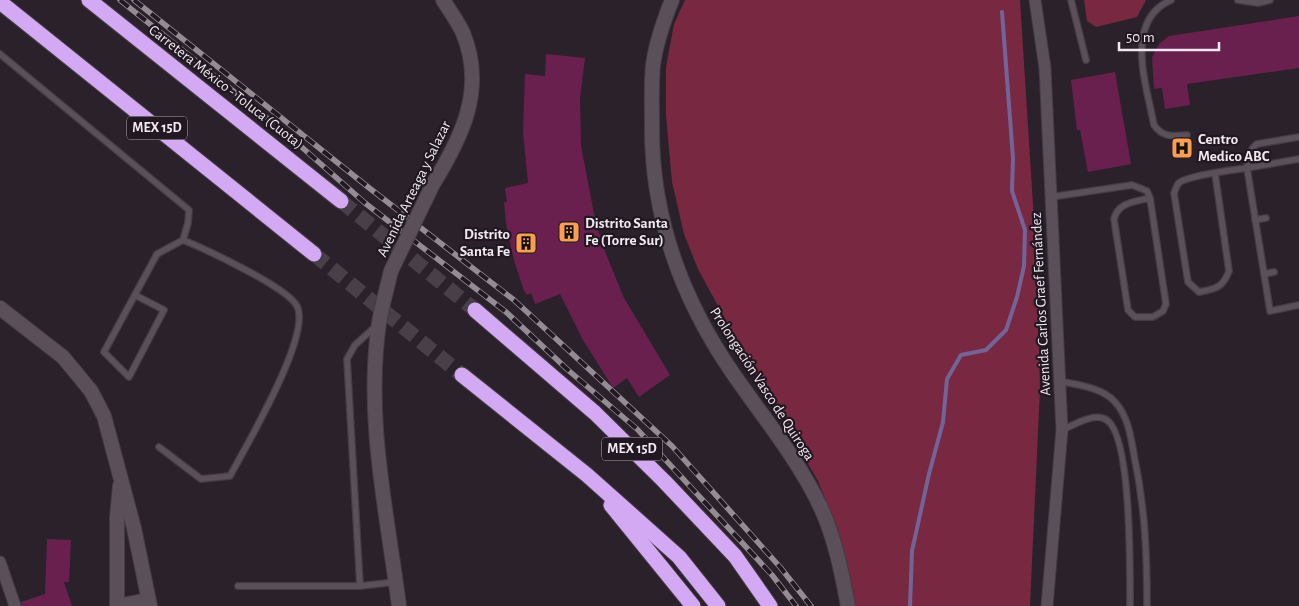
<svg xmlns="http://www.w3.org/2000/svg" width="1299" height="606" font-family="'Alegreya Sans',sans-serif">
<style>
.green{fill:#792841}
.lines{fill:none;stroke-linecap:round;stroke-linejoin:round}
.stream{stroke:#736498;stroke-width:4}
.building{fill:#69204e}
.motorway-tunnel{stroke:#493f48;stroke-width:15;stroke-dasharray:15 8;stroke-linecap:butt}
.service-casing{stroke:#443c44;stroke-width:8}
.minor-casing{stroke:#443c44;stroke-width:13}
.tertiary-casing{stroke:#443c44;stroke-width:16}
.motorway-casing{stroke:#443c44;stroke-width:17}
.service{stroke:#5b505a;stroke-width:5.5}
.minor{stroke:#5b505a;stroke-width:11}
.tertiary{stroke:#5b505a;stroke-width:14}
.motorway{stroke:#d3a9f4;stroke-width:15}
.rail-casing{stroke:#948c93;stroke-width:5.5}
.rail{stroke:#211821;stroke-width:4;stroke-dasharray:11;stroke-linecap:butt}
.tertiary-bridge-casing{stroke:#443c44;stroke-width:16;stroke-linecap:butt}
.tertiary-bridge{stroke:#5b505a;stroke-width:14}
.labels{text-anchor:middle;dominant-baseline:central;stroke-width:4.5;stroke-linejoin:round;paint-order:stroke}
.shield{fill:#211821;stroke:#b2abb2;stroke-width:1}
.shield-label{font-size:14px;font-weight:bold;fill:#f0eaf0}
.street-label{font-size:15px;fill:#f0eaf0;stroke:#211821}
.poi-label{font-size:15px;font-weight:bold;fill:#f0eaf0;stroke:#211821;text-anchor:start}
</style>
<rect width="100%" height="100%" fill="#2b212a"/>
<g class="green">
<polygon points="685,0 1020,0 1037,268 1040,389 1030,606 854,606 837,527 817,479 755,374 698,269 684,234 672,182 666,116 666,67 674,24"/>
<polygon points="1084,0 1146,0 1137,17 1096,27 1087,21"/>
</g>
<g class="lines">
<polyline class="stream" points="910,606 912,551 929,474 943,422 947,379 961,355 986,350 1006,330 1017,297 1024,266 1025,230 1012,191 1013,158 1002,12"/>
</g>
<g class="building">
<polygon points="1299,16 1299,68 1187,84 1190,105 1165,109 1162,88 1154,89 1152,57 1159,44 1169,36"/>
<polygon points="546,54 585,58 580,98 581,146 596,224 606,254 624,298 670,375 639,397 627,378 613,388 583,340 560,294 535,304 531,293 527,295 524,291 514,260 506,224 504,202 507,202 505,188 528,183 523,132 525,74 545,76"/>
<polygon points="1115,72 1131,164 1088,172 1080,130 1077,130 1071,80"/>
<polygon points="47,539 71,540 69,582 64,582 72,606 22,606 21,602 45,594"/>
</g>
<g class="lines">
<g class="motorway-tunnel">
<polyline points="341,201 475,310"/>
<polyline points="314,254 462,375"/>
</g>
<g class="service-casing">
<g id="service">
<polyline points="1071,0 1086,60"/>
<path d="M 1171,0 C 1123,21 1147,87 1154,125 C 1163,138 1173,136 1187,135"/>
<polyline points="1238,0 1258,3 1270,0"/>
<polyline points="0,54 189,210 188,223 183,240 157,254 104,352 129,377 164,310 135,295"/>
<polyline points="1299,159 1247,168 1270,311 1299,305"/>
<path d="M 1215,173 L 1229,271 C 1223,288 1215,289 1199,292 L 1188,282 L 1174,193 C 1176,189 1176,185 1180,182 C 1191,175 1232,170 1247,168 C 1248,158 1249,150 1257,144 L 1299,137"/>
<path d="M 1051,197 L 1132,185 L 1147,191 L 1150,198 L 1166,304 L 1163,311 L 1153,317 L 1135,317 L 1128,310 L 1114,219 C 1118,202 1135,202 1150,198"/>
<polyline points="1255,220 1266,218"/>
<polyline points="1264,274 1274,272"/>
<polyline points="376,326 355,345 347,359 360,586 396,582"/>
<path d="M 1059,381 C 1077,385 1102,387 1115,402 C 1128,416 1131,437 1134,455 C 1145,507 1147,553 1147,606"/>
<path d="M 1062,430 C 1074,425 1092,413 1105,419 C 1132,431 1130,575 1130,606"/>
<path d="M 159,447 L 201,479 L 230,476 C 246,446 312,335 297,306 C 287,287 205,249 183,240"/>
<polyline points="238,586 360,586"/>
</g>
</g>
<g class="minor-casing">
<g id="minor">
<polyline points="1035,0 1045,68 1062,430 1047,606"/>
<polyline points="0,562 15,606"/>
</g>
</g>
<g class="tertiary-casing">
<g id="tertiary">
<path d="M 672,0 C 664,20 656,43 653,65 C 651,85 652,105 652,125 C 651,215 682,299 732,372 C 762,416 799,460 821,508 C 835,538 842,574 848,606"/>
<path d="M 433,184 C 462,137 486,89 463,33 C 458,22 450,11 443,0"/>
<path d="M 391,271 C 387,288 382,305 379,323 C 365,418 387,512 399,606"/>
<polyline points="0,308 63,357 91,391 104,416 134,528 150,606"/>
<polyline points="117,606 117,518 120,486"/>
<polyline points="117,606 148,600"/>
</g>
</g>
<g class="motorway-casing">
<g id="motorway">
<polyline points="89,0 341,201"/>
<polyline points="0,2 314,254"/>
<polyline points="475,310 595,413 664,481 735,556 770,606"/>
<polyline points="462,375 587,475 679,557 718,606"/>
<polyline points="611,505 693,606"/>
</g>
</g>
<use href="#service" class="service"/>
<use href="#minor" class="minor"/>
<use href="#tertiary" class="tertiary"/>
<use href="#motorway" class="motorway"/>
<g class="rail-casing">
<g id="rail">
<polyline points="120,0 288,135 365,203 506,312 568,370 637,429 772,575 796,606"/>
<polyline points="134,0 368,187 514,300 672,446 780,567 811,606"/>
</g>
</g>
<use href="#rail" class="rail"/>
<g class="tertiary-bridge-casing">
<polyline id="tertiary-bridge" points="391,271 433,184"/>
</g>
<use href="#tertiary-bridge" class="tertiary-bridge"/>
</g>
<defs>
<g id="hospital-square" transform="scale(1.125)"><rect x="-9" y="-9" width="18" height="18" rx="4" fill="#fb9e50" stroke="#211821"/><path d="M-5-5h3v3.5h4V-5h3V5h-3V1.5h-4V5h-3Z" fill="#111"/></g>
<g id="building-square" transform="scale(1.125)"><rect x="-9" y="-9" width="18" height="18" rx="4" fill="#fb9e50" stroke="#211821"/><path d="M-4-6H4V6H1V3H-1V6H-4ZM-2.5-4.3h1.7v1.8h-1.7ZM.8-4.3h1.7v1.8H.8ZM-2.5-1h1.7V.8h-1.7ZM.8-1h1.7V.8H.8Z" fill="#111"/></g>
</defs>
<g fill-rule="evenodd">
<use href="#hospital-square" x="1182" y="148"/>
<use href="#building-square" x="569" y="232"/>
<use href="#building-square" x="526" y="243"/>
</g>
<g class="labels">
<g class="shield">
<rect x="127" y="116.5" width="60" height="23" rx="4"/>
<rect x="602" y="437.5" width="60" height="23" rx="4"/>
</g>
<g class="shield-label">
<text x="157" y="128">MEX 15D</text>
<text x="632" y="449">MEX 15D</text>
</g>
<g class="street-label">
<text transform="translate(226 87) rotate(38)">Carretera México - Toluca (Cuota)</text>
<text transform="translate(414 189) rotate(-64)">Avenida Arteaga y Salazar</text>
<text transform="translate(1041 304) rotate(-93)">Avenida Carlos Graef Fernández</text>
<text transform="translate(762 384) rotate(57)">Prolongación Vasco de Quiroga</text>
</g>
<g class="poi-label">
<text x="1198" y="139">Centro<tspan x="1198" dy="17">Medico ABC</tspan></text>
<text x="585" y="223">Distrito Santa<tspan x="585" dy="17">Fe (Torre Sur)</tspan></text>
<text x="510" y="234" text-anchor="end">Distrito<tspan x="510" dy="17">Santa Fe</tspan></text>
</g>
</g>
<path d="M1119 42v8h100v-8" fill="none" stroke="#f0eaf0" stroke-width="2.5"/>
<text x="1126" y="42" font-size="15" fill="#f0eaf0" stroke="#211821" stroke-width="4" paint-order="stroke">50 m</text>
</svg>
